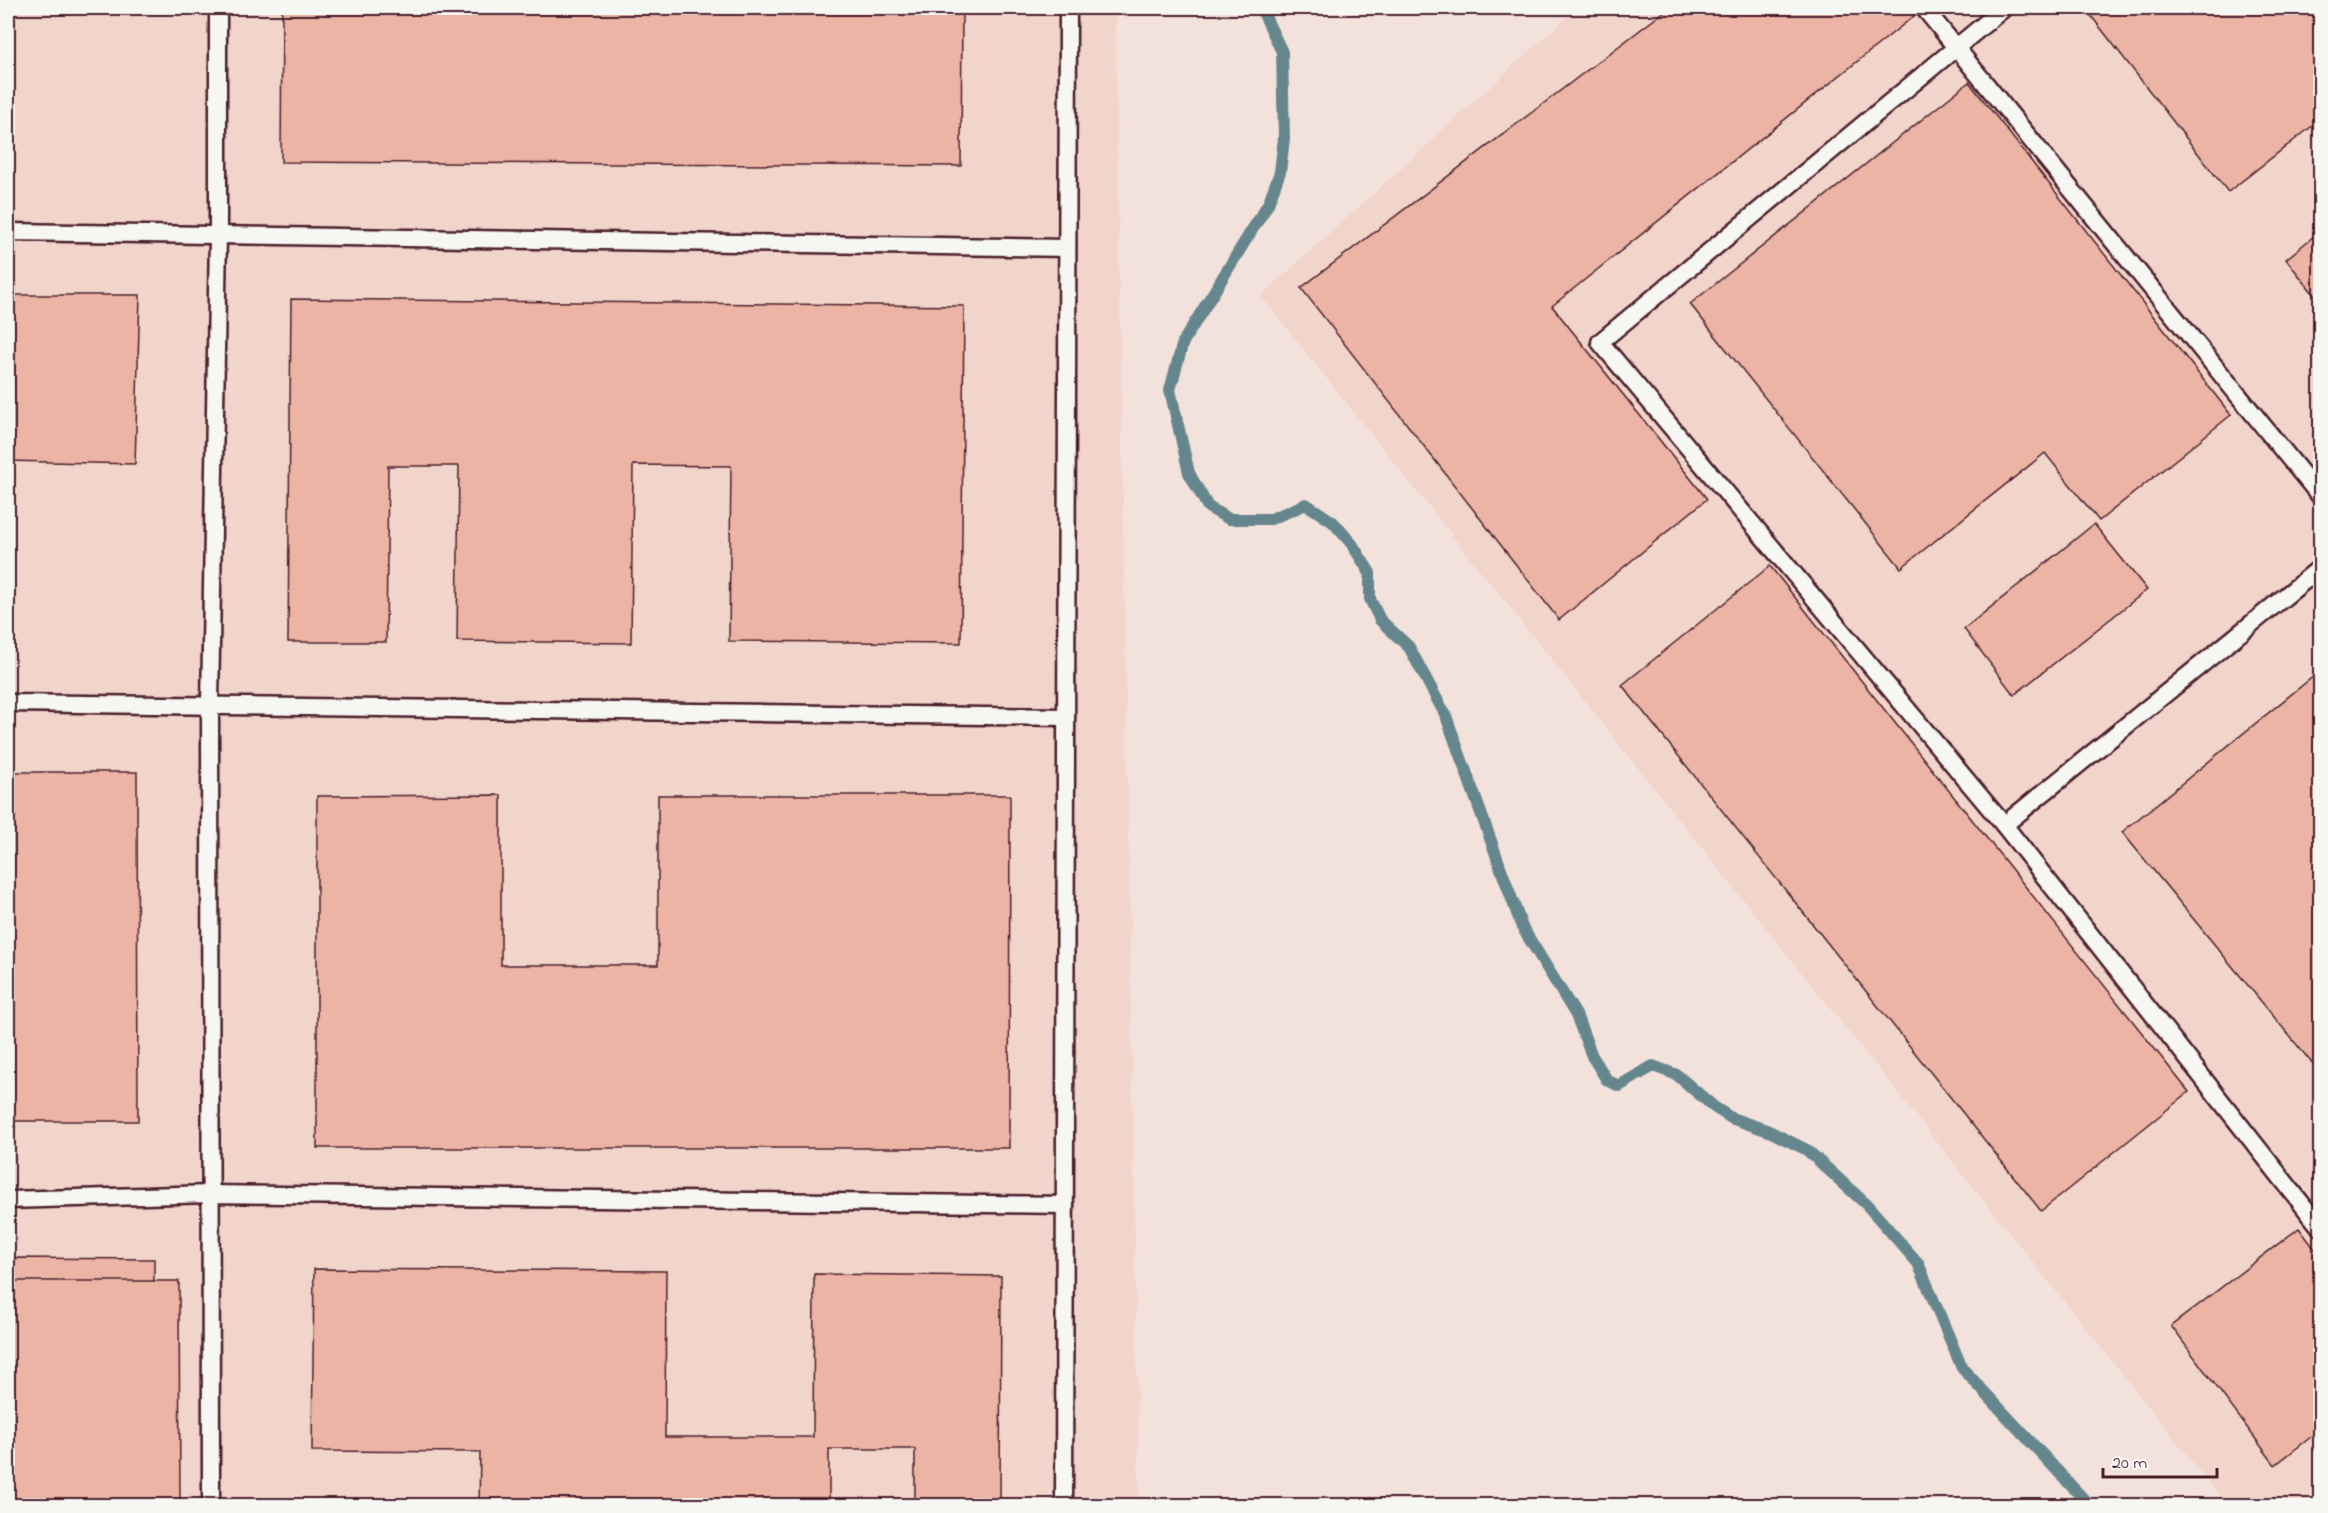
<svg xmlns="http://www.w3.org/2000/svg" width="2328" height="1513" font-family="'Indie Flower',sans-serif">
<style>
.built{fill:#f1d4ca}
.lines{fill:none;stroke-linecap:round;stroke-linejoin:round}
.stream{stroke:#66868d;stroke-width:12}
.building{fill:#ecb4a4;stroke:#4a1f2b;stroke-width:1.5}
.service-casing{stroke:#4a1f2b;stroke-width:21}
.service{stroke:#f6f6f2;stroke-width:16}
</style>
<rect width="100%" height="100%" fill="#f3e2db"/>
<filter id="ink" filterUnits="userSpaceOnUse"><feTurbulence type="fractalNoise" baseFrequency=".0167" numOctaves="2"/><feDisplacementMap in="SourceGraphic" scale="12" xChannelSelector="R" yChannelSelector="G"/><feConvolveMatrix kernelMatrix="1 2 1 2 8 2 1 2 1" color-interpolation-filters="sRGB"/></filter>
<g filter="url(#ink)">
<g class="built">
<polygon points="8,8 1115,8 1139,1505 8,1505"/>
<polygon points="1558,8 2320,8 2320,1496 2304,1505 2227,1505 1261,296 1566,18"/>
</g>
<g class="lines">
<polyline class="stream" points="1261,8 1282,52 1284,138 1280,172 1268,204 1183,342 1170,390 1189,473 1208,507 1229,519 1271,519 1306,504 1333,522 1352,544 1370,573 1370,599 1380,620 1409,647 1446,716 1522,927 1576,1015 1592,1056 1607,1080 1619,1086 1653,1066 1677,1075 1714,1107 1731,1118 1769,1131 1807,1150 1867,1205 1918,1263 1962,1368 2090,1506"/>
</g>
<g class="building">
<polygon points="282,8 962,8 961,166 281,162"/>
<polygon points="1669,8 1907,8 1914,16 1552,306 1707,499 1559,620 1301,288"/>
<polygon points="2085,8 2320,8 2320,120 2228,192"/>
<polygon points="1969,82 2231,415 2099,521 2045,453 1901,568 1690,304"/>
<polygon points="2320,231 2320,302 2286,259"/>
<polygon points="8,295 140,295 135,464 8,461"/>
<polygon points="291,299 964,306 961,643 729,641 731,466 633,465 631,643 457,641 459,466 388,466 386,642 288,642"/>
<polygon points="2094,524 2147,590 2014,695 1964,629"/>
<polygon points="1770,566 2189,1092 2041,1211 1622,685"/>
<polygon points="2320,671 2320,1073 2122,832"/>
<polygon points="8,772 137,772 138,1121 8,1121"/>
<polygon points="501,795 501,965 658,965 658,795 1010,795 1009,1148 317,1148 317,796"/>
<polygon points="2299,1228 2320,1256 2320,1430 2275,1465 2171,1326"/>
<polygon points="8,1258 154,1259 153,1433 8,1432"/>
<polygon points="314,1269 666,1271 665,1437 813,1437 814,1274 1001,1276 1000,1506 915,1506 915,1449 829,1449 829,1506 479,1506 480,1452 312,1451"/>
<polygon points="8,1281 179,1281 180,1506 8,1506"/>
</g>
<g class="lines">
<g class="service-casing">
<g id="service">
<polyline points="1924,8 2320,496"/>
<polyline points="2004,8 1600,342 2004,825 2320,1227"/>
<polyline points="8,232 1067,248"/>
<polyline points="8,703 1066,717"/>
<polyline points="2004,825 2320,568"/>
<polyline points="8,1200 211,1194 1065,1205"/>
<polyline points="211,1506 210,705 218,235 218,8"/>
<polyline points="1064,1506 1068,8"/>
</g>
</g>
<use href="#service" class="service"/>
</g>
</g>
<rect width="2328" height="1513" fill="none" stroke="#f6f6f2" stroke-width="30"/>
<rect x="15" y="15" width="2298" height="1483" fill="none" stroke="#4a1f2b" stroke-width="2" filter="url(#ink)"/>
<path d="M2103 1468v9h114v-9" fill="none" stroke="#4a1f2b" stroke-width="3"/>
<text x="2112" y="1468" font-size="18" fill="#4a1f2b" stroke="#f6f6f2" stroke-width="4.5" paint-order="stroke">20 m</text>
</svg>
